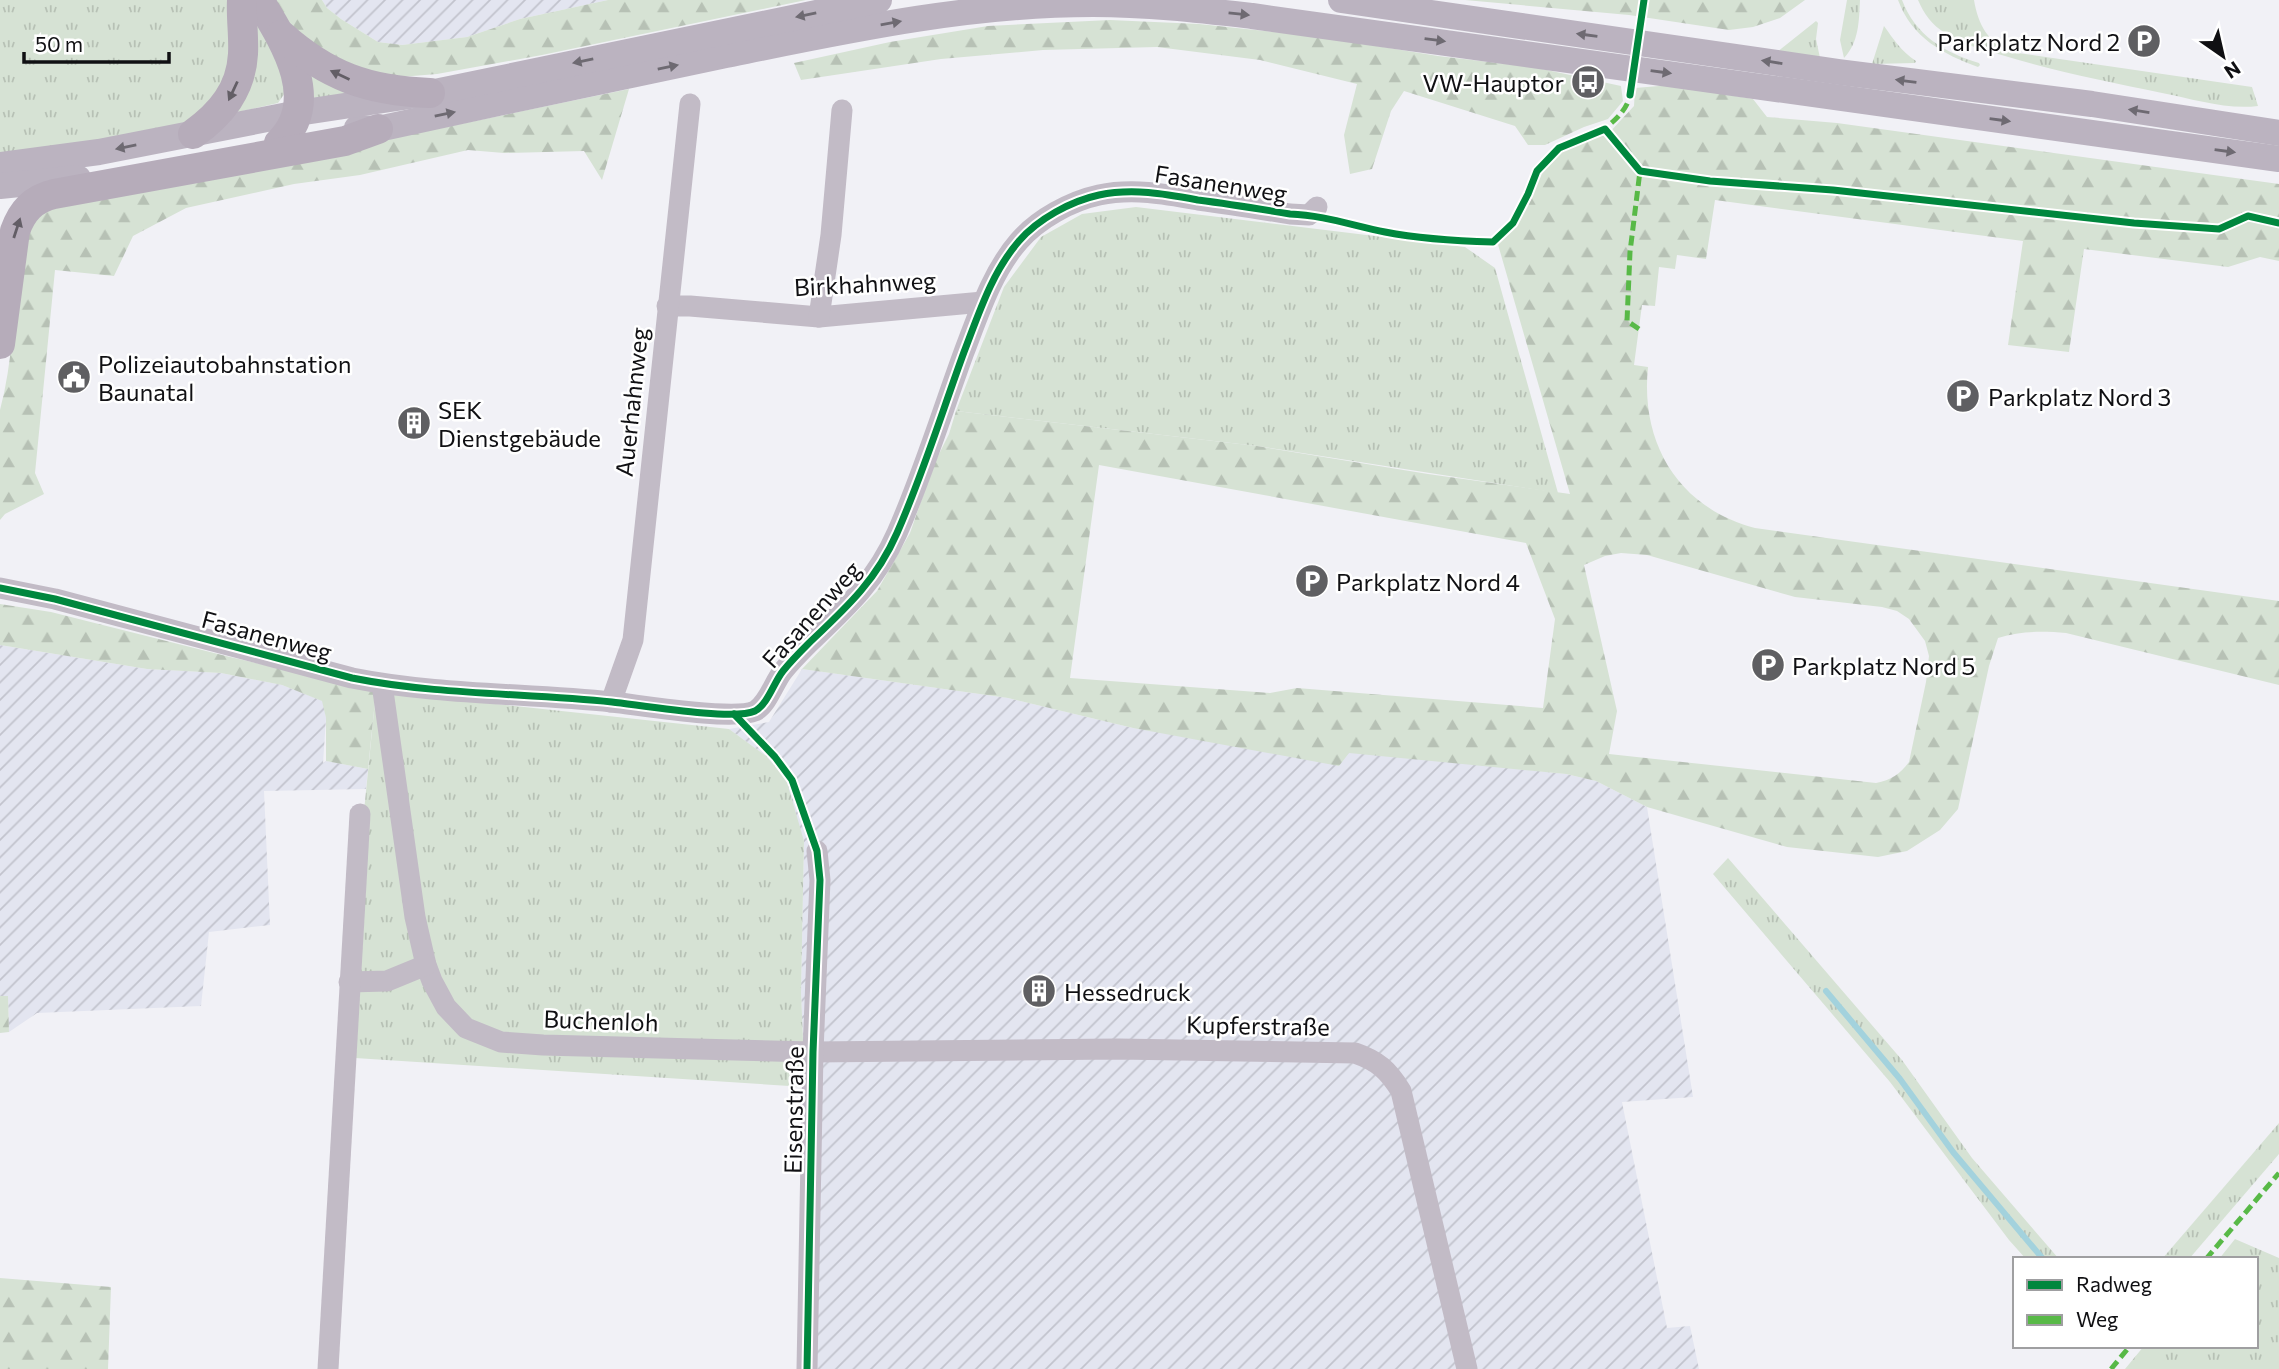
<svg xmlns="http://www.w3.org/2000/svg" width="2279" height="1369" font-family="Commissioner,sans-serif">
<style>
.industrial{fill:url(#industrial-furrows)}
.grass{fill:url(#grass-tufts)}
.forest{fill:url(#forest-firs);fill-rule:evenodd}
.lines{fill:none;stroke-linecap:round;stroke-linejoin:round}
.stream{stroke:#a3d2dd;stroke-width:6}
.minor{stroke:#c2bbc6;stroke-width:21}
.major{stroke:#bbb3c0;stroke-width:26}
.highway{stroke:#b6acba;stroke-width:30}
.quiet{stroke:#58b947;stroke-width:5;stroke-dasharray:10 5;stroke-linecap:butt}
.cycleway-casing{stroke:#fff;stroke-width:11}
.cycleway{stroke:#00873e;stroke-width:7}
.oneway{fill:#6e6a72}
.oneway2{fill:#635e66}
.labels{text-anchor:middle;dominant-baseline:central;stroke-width:5;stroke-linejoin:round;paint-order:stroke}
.poi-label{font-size:24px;fill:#101013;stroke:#fff;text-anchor:start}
.street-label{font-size:24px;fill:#101013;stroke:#fff}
</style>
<defs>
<pattern id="industrial-furrows" width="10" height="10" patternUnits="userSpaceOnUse" patternTransform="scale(1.75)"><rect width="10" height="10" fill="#e3e5f0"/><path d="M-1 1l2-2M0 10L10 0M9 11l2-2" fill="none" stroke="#c2c3cd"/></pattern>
<pattern id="grass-tufts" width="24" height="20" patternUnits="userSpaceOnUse" patternTransform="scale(1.75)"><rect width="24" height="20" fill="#d6e2d4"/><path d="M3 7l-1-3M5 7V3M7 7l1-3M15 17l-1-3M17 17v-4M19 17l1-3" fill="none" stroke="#b7c1b5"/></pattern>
<pattern id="forest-firs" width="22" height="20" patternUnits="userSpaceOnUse" patternTransform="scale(1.75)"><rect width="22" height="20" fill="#d6e2d4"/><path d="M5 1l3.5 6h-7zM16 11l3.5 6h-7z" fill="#b7c1b5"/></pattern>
</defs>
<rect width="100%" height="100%" fill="#f1f1f6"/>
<g class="industrial">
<polygon points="322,0 608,0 520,19 467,37 402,45 378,42 341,19 327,8"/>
<polygon points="0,645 147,669 221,673 282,685 323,701 326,718 323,763 326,761 368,769 366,789 264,791 270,925 209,932 201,1006 37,1013 9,1032 8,997 0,996"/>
<polygon points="802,669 1008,698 1133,728 1566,774 1596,781 1647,807 1693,1097 1622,1102 1667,1328 1690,1326 1699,1369 801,1369 805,1087 801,992 804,841 766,756 729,729 769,722"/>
</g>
<g class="grass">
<polygon points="0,0 231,0 231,66 219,97 186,125 0,157"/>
<polygon points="253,0 287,90 278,103 229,114"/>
<path d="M 1847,0 L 1860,0 C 1859,21 1859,42 1844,58 L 1840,40 Z"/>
<path d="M 1898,0 L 1902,0 C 1915,35 1945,53 1979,63 L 1980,65 L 1978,67 C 1943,54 1912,38 1898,0 Z"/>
<path d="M 1918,0 L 1974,0 C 1978,24 1988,43 2011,52 L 2252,87 L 2258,106 C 2227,110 2193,99 2162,93 C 2109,82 2057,72 2005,56 C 1984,50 1963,45 1945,33 C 1932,25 1924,14 1918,0 Z"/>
<polygon points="1816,21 1818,23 1816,39 1820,58 1777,52"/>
<path d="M 1884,26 C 1894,40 1901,51 1916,61 L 1915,63 L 1872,64 Z"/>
<polygon points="309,70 353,94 310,102"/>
<polygon points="1136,207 1465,247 1495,268 1558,493 1257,446 956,411 1004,287 1041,237 1082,214"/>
<polygon points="376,691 729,729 766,756 786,779 804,841 801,992 805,1087 355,1058 345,1002"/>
<polygon points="1728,858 1902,1060 1972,1158 2059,1259 2026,1259 2009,1240 1890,1082 1713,874"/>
<polygon points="2279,1123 2279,1154 2189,1259 2162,1259"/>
<polygon points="2235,1239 2279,1258 2279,1369 2125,1369 2144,1346 2256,1346 2256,1259 2219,1259"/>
</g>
<g class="forest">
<polygon points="272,0 322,0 327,8 341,19 378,42 402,45 467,37 520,19 608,0 806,0 542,55 437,74 400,77 375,75 305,45"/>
<polygon points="1465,0 1805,0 1780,18 1753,27 1729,30 1629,15"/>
<polygon points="1110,20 1199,24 1322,37 1438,56 1533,67 1621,86 1623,101 1608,119 1584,127 1545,145 1528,145 1515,126 1404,91 1391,111 1372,169 1350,174 1344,135 1357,84 1260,60 1157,47 1043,50 941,59 801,80 794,63 890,42 988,26"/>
<path d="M 1671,85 L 1753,99 L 1767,117 L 1837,123 L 2279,184 L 2279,261 L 2260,257 L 2228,267 L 2084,249 L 2069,352 L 2008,345 L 2023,241 L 1715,200 L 1706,259 L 1677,255 L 1675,269 L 1659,267 L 1655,306 L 1642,305 L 1634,365 L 1648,367 C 1640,444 1679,508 1755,528 L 2279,601 L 2279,685 L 2066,633 C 2042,631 2021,631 1998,638 L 1989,666 L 1958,809 L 1940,830 L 1907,851 L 1878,857 L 1787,847 L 1647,807 L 1596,781 L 1566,774 L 1349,753 L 1339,766 L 1133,728 L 1008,698 L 802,669 L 877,591 L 910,533 L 934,464 L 949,434 L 956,411 L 1257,446 L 1428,474 L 1570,494 L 1497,241 L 1513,223 L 1528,194 L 1537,171 L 1559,148 L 1608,134 L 1634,106 L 1635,88 ZM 1099,465 L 1526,543 L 1555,619 L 1543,708 L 1297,688 L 1270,693 L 1070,678 ZM 1621,553 L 1647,555 L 1795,597 L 1882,607 L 1897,611 L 1909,619 L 1925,641 L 1929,656 L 1926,682 L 1909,762 C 1900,774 1891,780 1876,783 L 1609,754 L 1617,711 L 1584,565 L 1605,556 Z"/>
<path d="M 629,89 L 602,180 L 584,151 L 504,153 L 468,150 L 360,175 L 294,184 L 186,208 L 133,236 L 114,276 L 55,270 L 35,473 L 44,494 L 5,514 L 0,520 L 0,410 C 13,362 13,313 20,264 C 23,247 30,229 35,212 Z"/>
<polygon points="0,604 51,612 226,656 376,691 368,769 326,761 326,718 322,701 282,685 221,673 147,669 0,645"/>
<polygon points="0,996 8,996 9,1032 0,1033"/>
<polygon points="0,1278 111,1287 108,1369 0,1369"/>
</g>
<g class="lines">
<polyline class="stream" points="1826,991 1900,1079 1953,1152 2043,1259"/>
<g class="minor">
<polyline points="667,306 690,306 819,317 983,302"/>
<polyline points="819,317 831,235 842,110"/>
<path d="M 0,588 L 55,599 L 352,678 C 438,695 526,693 612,702 C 640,705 733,721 755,711 C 768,704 774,682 783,671 C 791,661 800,652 809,643 C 846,608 876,581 897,533 C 923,474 942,412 964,352 C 979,313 992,272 1019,241 C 1038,219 1071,201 1099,195 C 1133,188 1165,194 1198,200 C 1229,204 1260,209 1290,214 L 1309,215 L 1317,207"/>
<path d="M 382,684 L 415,917 L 426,965 L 432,981 L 446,1007 L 466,1028 L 501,1042 L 543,1045 L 813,1052 L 1118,1049 L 1355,1053 C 1378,1061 1388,1070 1401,1091 L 1467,1369"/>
<polyline points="611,702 633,640 690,104"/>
<polyline points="349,982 387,981 426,965"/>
<polyline points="328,1369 360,814"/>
<polyline points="807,1369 813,1052 820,880 817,851"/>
</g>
<g class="major">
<polyline points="1341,0 1839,72 2092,104 2279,133"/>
<path d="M 357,128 L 378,129 C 492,104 607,80 721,56 C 844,31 967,4 1093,4 C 1147,4 1199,10 1252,16 L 2279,159"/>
<polyline points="0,165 99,152 298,113 430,93 879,0"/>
<polyline points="0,186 78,178"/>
</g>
<g class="highway">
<path d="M 259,0 C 284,41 323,101 279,143"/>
<path d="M 281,35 C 327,76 368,91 430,93"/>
<path d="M 193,134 C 221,114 241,90 243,54 C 244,36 241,18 242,0"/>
<path d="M 0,344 L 15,231 C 22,211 33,199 54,194 L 345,141 L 378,129"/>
</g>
<g class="quiet">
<path d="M 1599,131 C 1612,125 1628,109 1630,95"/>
<polyline points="1639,329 1627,321 1630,252 1640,171"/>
<polyline points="2206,1259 2279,1173"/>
<polyline points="2111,1369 2130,1346"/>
</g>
<g class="cycleway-casing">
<g id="cycleway">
<polyline points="1630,95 1644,0"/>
<path d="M 0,588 L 55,599 L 352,678 C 438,695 526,693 612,702 C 640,705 733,721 755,711 C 768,704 774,682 783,671 C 791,661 800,652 809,643 C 846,608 876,581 897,533 C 923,474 942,412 964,352 C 979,313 992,272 1019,241 C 1038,219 1071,201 1099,195 C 1133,188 1165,194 1198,200 C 1229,204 1260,209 1290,214 C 1323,215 1354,226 1385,232 C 1421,239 1457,241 1493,242 L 1513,223 L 1528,194 L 1537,171 L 1559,148 L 1605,129 L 1640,171 L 1710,181 L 1833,190 L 2134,223 L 2219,229 L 2248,216 L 2279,223"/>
<polyline points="734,714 775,757 792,780 817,851 820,880 813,1052 807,1369"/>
</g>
</g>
<use href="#cycleway" class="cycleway"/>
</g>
<defs><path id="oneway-solid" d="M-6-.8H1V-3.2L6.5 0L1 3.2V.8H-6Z" transform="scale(1.75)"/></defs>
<g class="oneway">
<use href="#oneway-solid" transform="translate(1239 14) rotate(6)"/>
<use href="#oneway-solid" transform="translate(806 15) rotate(168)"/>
<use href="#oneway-solid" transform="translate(891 23) rotate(-10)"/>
<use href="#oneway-solid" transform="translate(1587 35) rotate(-172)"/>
<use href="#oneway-solid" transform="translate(1435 40) rotate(7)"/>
<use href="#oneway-solid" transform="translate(583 61) rotate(168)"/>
<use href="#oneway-solid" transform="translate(1772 62) rotate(-171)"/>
<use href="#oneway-solid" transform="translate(668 67) rotate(-12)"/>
<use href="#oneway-solid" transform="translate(1661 72) rotate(8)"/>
<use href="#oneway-solid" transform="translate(1906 81) rotate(-173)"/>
<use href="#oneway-solid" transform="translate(2139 111) rotate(-171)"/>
<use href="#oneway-solid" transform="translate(445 114) rotate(-12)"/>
<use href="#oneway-solid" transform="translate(2000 120) rotate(8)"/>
<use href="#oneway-solid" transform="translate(126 147) rotate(169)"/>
<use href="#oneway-solid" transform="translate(2225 151) rotate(8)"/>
</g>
<g class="oneway2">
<use href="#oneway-solid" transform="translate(340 75) rotate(-155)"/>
<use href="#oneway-solid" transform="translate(233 91) rotate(115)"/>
<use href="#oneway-solid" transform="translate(17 228) rotate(-72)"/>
</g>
<defs>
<g id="parking-disc" transform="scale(1.75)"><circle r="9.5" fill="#5f5f62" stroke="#fff"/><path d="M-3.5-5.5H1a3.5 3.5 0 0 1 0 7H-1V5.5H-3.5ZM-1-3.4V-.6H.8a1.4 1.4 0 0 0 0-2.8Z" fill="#fff"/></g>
<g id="bus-disc" transform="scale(1.75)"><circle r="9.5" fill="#5f5f62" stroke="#fff"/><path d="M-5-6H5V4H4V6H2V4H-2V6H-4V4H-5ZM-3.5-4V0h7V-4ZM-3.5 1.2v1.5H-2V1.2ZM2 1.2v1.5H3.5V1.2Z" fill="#fff"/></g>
<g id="civic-disc" transform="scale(1.75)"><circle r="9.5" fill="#5f5f62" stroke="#fff"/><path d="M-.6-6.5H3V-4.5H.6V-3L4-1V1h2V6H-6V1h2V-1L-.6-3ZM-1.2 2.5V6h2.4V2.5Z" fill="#fff"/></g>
<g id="building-disc" transform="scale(1.75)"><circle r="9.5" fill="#5f5f62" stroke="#fff"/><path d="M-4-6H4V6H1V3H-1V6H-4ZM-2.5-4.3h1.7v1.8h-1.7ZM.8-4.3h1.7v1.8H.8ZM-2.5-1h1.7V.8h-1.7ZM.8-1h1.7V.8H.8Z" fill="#fff"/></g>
</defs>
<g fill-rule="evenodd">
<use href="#parking-disc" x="2144" y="41"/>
<use href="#bus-disc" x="1588" y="82"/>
<use href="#civic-disc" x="74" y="377"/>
<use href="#parking-disc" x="1963" y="396"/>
<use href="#building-disc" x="414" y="423"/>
<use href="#parking-disc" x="1312" y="581"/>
<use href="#parking-disc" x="1768" y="665"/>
<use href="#building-disc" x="1039" y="991"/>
</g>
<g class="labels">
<g class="poi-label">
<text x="2120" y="41" text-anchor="end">Parkplatz Nord 2</text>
<text x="1564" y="82" text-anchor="end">VW-Hauptor</text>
<text x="98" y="363">Polizeiautobahnstation<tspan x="98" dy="28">Baunatal</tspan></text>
<text x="1988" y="396">Parkplatz Nord 3</text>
<text x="438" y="409">SEK<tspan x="438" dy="28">Dienstgebäude</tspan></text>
<text x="1336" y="581">Parkplatz Nord 4</text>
<text x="1792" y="665">Parkplatz Nord 5</text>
<text x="1064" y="991">Hessedruck</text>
</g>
<g class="street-label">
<text transform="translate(1221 183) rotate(9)">Fasanenweg</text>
<text transform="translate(865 283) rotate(-3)">Birkhahnweg</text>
<text transform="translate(631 402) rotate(-84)">Auerhahnweg</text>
<text transform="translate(811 614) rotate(-48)">Fasanenweg</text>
<text transform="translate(267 635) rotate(15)">Fasanenweg</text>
<text transform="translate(601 1020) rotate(2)">Buchenloh</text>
<text transform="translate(1258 1025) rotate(1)">Kupferstraße</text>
<text transform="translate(793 1110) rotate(-89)">Eisenstraße</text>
</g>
</g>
<rect x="2013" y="1257" width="245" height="91" fill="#ffffff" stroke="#9f9fa1" stroke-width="2"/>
<rect x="2027" y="1280" width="35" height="10" fill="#00873e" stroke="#9f9fa1" stroke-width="2"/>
<text x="2076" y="1292" font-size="21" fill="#101013">Radweg</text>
<rect x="2027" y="1315" width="35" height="10" fill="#58b947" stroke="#9f9fa1" stroke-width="2"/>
<text x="2076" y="1327" font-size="21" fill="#101013">Weg</text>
<g transform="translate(2223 56) rotate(146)" stroke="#ffffff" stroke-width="5" paint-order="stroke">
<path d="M0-5L12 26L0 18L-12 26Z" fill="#101013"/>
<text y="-10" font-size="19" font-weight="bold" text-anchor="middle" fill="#101013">N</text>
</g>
<path d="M24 52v10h145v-10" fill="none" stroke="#101013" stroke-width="3.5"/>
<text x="35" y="52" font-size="21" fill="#101013" stroke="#ffffff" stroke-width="5" paint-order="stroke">50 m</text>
</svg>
